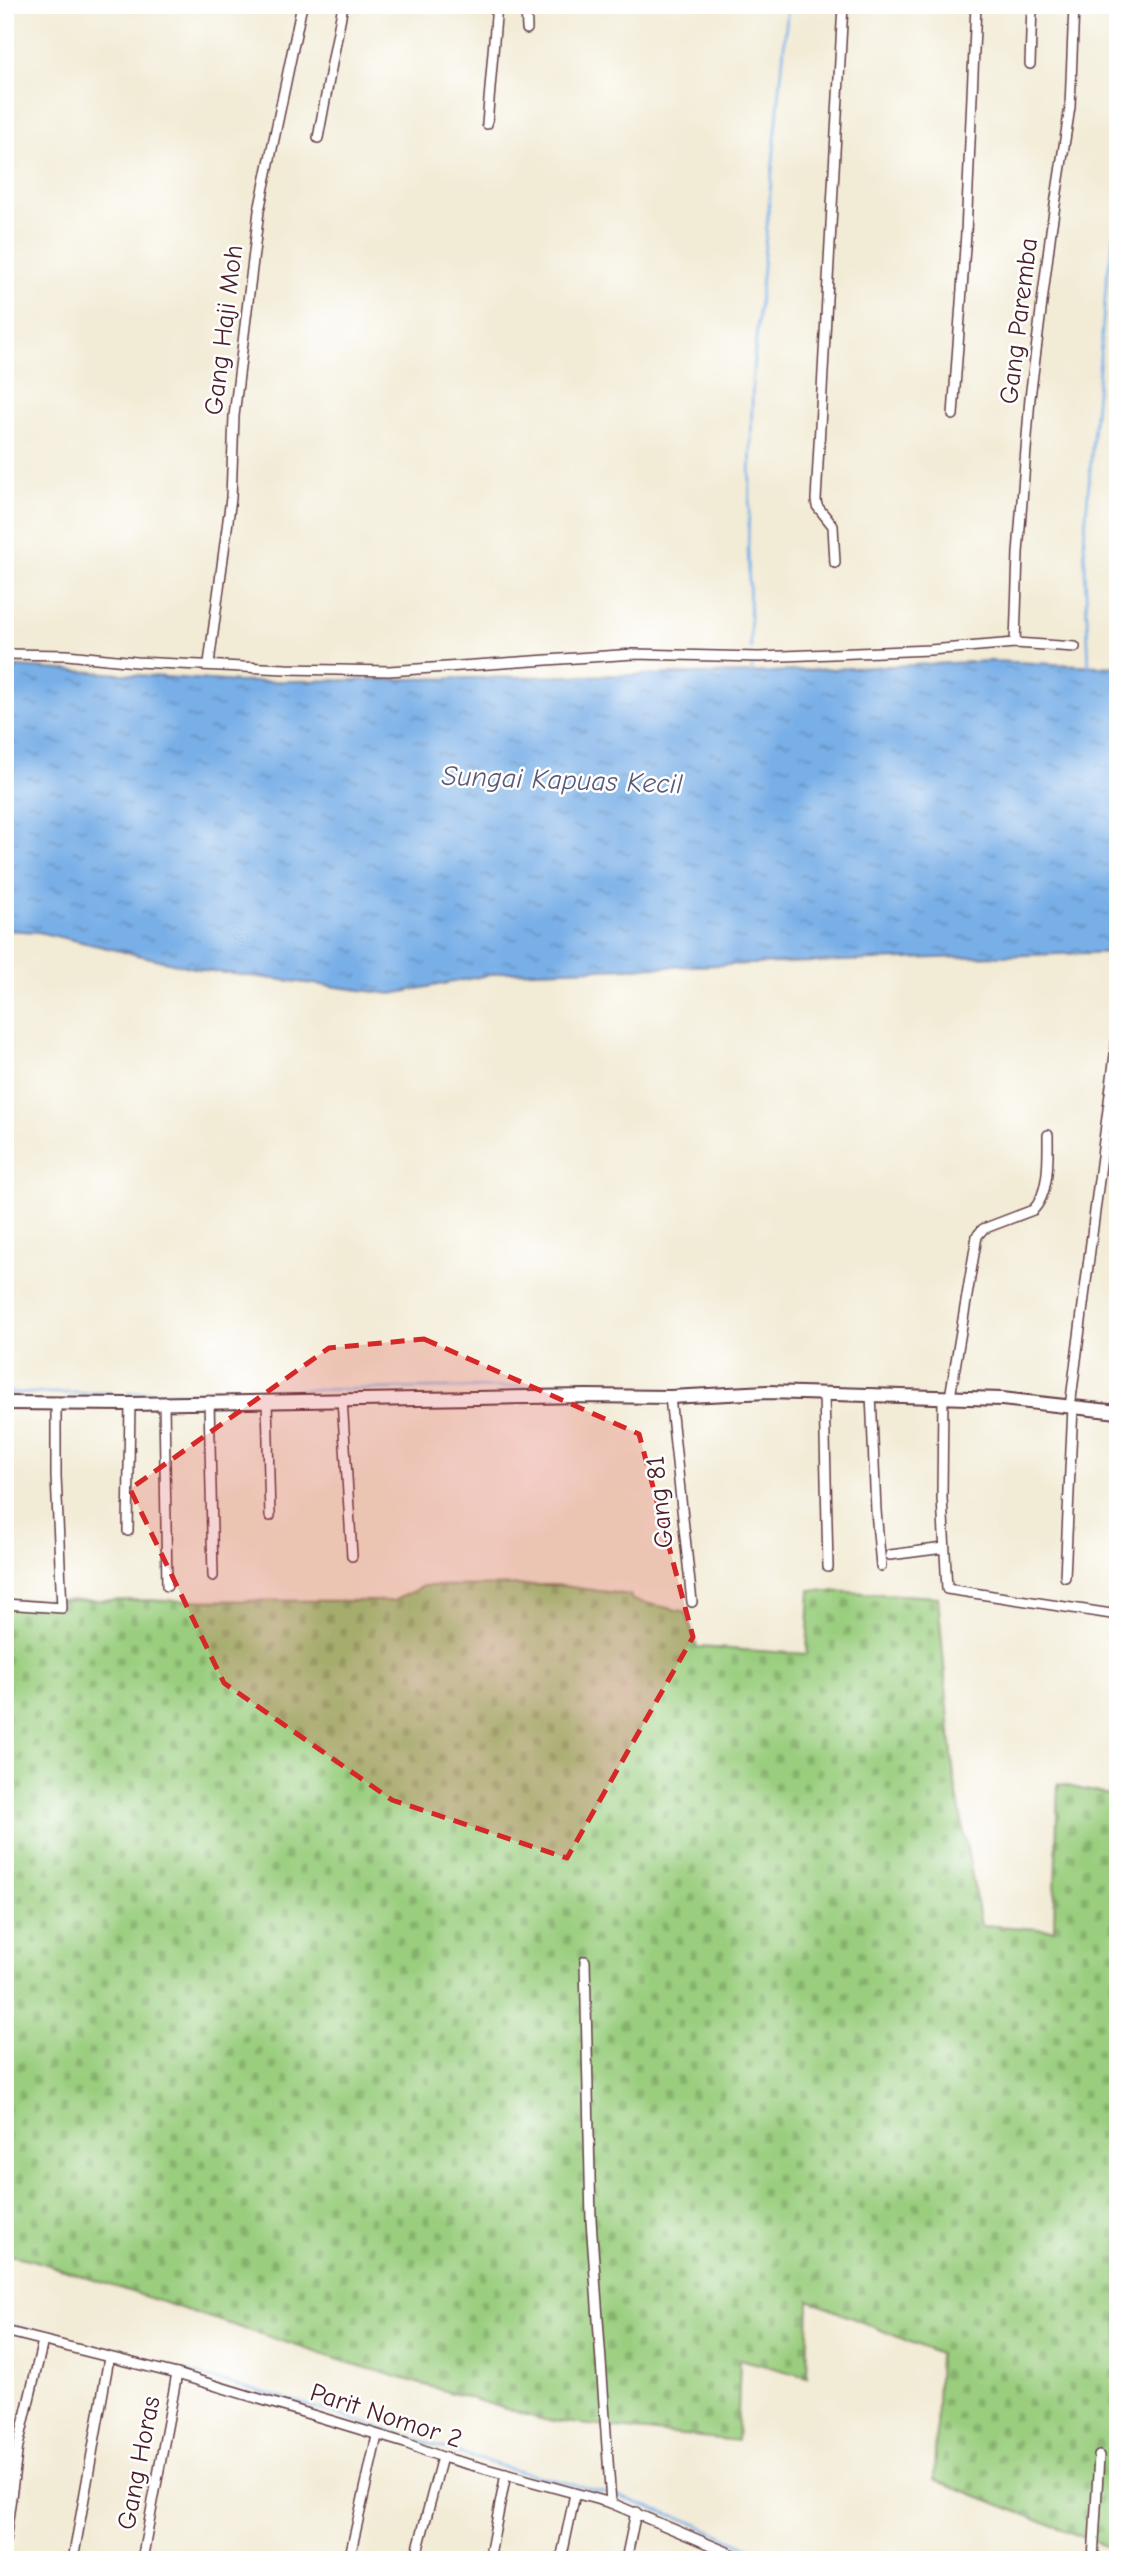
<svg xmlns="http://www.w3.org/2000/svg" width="1123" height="2565" font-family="'Comic Neue',sans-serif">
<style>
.cemetery{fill:url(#cemetery-stones);stroke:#727654;stroke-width:2}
.water{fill:url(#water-ripples);stroke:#616789;stroke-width:2}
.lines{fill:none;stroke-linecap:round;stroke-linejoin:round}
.stream{stroke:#78afe7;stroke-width:2.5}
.street-casing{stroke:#633e44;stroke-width:12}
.secondary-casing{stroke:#633e44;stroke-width:16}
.street{stroke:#fff;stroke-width:9}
.secondary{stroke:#fff;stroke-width:12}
.marked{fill:#d62828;fill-opacity:0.2;stroke:#d62828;stroke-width:5;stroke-dasharray:14 9;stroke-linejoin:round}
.labels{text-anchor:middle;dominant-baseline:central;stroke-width:5;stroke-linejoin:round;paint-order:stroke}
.street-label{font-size:26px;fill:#4a1f2b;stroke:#fff}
.water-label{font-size:28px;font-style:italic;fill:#5c5976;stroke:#fff}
</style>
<defs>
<pattern id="cemetery-stones" width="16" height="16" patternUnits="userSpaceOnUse" patternTransform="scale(1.75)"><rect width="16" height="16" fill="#9ace7e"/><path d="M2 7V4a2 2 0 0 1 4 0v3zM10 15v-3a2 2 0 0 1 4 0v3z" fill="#86b06d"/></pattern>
<pattern id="water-ripples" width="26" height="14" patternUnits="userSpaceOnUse" patternTransform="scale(1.75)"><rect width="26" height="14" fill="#78afe7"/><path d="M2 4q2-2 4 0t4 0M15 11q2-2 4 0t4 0" fill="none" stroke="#648ebb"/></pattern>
</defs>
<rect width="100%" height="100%" fill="#fff"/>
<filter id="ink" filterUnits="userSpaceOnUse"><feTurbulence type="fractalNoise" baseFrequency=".0143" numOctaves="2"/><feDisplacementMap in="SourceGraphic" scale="14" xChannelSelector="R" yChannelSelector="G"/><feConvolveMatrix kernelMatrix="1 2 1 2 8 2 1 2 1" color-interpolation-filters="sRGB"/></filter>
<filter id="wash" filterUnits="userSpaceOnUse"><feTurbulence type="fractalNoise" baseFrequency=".00686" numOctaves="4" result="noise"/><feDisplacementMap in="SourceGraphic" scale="28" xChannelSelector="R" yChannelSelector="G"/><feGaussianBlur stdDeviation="1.57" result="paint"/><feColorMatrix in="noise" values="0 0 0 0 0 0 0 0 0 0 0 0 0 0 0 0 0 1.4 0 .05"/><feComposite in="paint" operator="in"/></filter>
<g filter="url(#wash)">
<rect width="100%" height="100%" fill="#f2ebd5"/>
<polygon class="cemetery" points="555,1585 630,1595 632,1600 686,1612 697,1647 807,1654 810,1590 938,1597 954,1778 981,1925 1054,1930 1058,1784 1118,1797 1118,2551 934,2479 939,2354 809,2300 807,2377 740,2359 737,2441 544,2420 343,2361 33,2260 5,2254 5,1600 393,1601 423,1586"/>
<polygon class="water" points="991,661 1118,667 1118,952 504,972 392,994 203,970 38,932 5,930 5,666 239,682 750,673"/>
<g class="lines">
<g class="stream">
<polyline points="751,648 748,549 753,371 788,5"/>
<polyline points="752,665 752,675"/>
<polyline points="1089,668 1084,540 1107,276 1118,215"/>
<polyline points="222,1391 578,1386"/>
<polyline points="5,1393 112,1393"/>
<polyline points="128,1393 206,1392"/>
<polyline points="5,2324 167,2366 304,2404 517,2471 608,2493"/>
<polyline points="615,2495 689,2521 775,2560"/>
</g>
</g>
</g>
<g filter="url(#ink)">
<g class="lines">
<g class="street-casing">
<g id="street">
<polyline points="526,5 527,29"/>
<polyline points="5,20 9,5"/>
<polyline points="1030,64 1032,5"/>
<polyline points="487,124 497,5"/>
<polyline points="318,138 343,5"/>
<polyline points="953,415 966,233 976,5"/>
<polyline points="835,563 833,526 817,506 816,500 843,5"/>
<polyline points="1015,643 1018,553 1030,398 1051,231 1070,107 1074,5"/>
<polyline points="5,654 67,655 136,662 286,669 389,671 634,654 759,657 930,650 1015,643 1075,647"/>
<polyline points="209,663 231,498 234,416 259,211 302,5"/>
<polyline points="824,1393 828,1567"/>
<polyline points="871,1394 876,1511 881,1566"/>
<polyline points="670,1397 692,1602"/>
<polyline points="943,1397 942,1498 947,1589 1118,1615"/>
<path d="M 950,1397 L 977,1236 L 983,1229 L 1033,1210 C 1050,1193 1048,1157 1048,1135"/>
<polyline points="342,1399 352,1556"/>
<polyline points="209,1401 213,1576"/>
<polyline points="267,1401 270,1516"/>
<polyline points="164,1403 167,1586"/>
<polyline points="1070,1407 1118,1031"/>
<polyline points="128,1531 130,1404"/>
<polyline points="890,1555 944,1548"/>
<polyline points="1065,1577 1073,1407"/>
<polyline points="5,1604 62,1608 56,1476 56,1402"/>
<polyline points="585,1961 591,2220 611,2503"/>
<polyline points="5,2331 177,2374 405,2443 442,2457 611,2503 746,2560"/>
<polyline points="5,2541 18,2446 43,2341"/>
<polyline points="73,2560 109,2358"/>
<polyline points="142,2560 177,2374"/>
<polyline points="349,2560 377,2436"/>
<polyline points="415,2560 442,2457"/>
<polyline points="489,2560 506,2474"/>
<polyline points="561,2560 575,2494"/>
<polyline points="626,2560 636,2512"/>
<polyline points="1093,2560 1099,2456"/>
</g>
</g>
<g class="secondary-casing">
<polyline id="secondary" points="5,1403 130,1404 586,1396 670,1397 767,1392 1002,1399 1118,1412"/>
</g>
<use href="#street" class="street"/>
<use href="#secondary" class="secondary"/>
</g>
</g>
<path class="marked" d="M 424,1339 L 639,1434 L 693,1637 L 567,1858 L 392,1800 L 224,1683 L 130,1489 L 329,1348 Z"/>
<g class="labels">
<g class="street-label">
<text transform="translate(1019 321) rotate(-83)">Gang Paremba</text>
<text transform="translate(224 330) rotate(-83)">Gang Haji Moh</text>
<text transform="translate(660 1502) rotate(-96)">Gang 81</text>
<text transform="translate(386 2416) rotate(18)">Parit Nomor 2</text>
<text transform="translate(139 2463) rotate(-79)">Gang Horas</text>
</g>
<g class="water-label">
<text transform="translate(562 780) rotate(2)">Sungai Kapuas Kecil</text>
</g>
</g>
<rect width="1123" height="2565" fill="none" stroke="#fff" stroke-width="28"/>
</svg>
